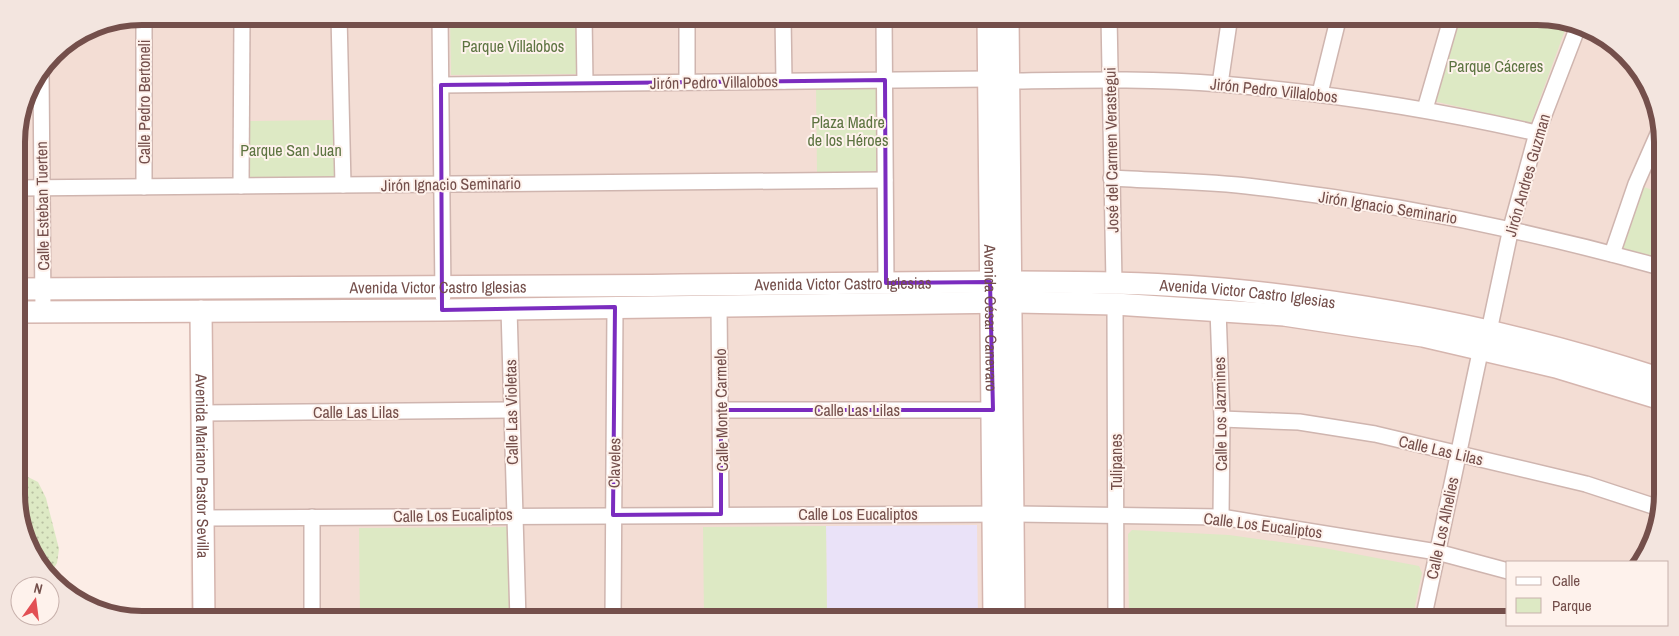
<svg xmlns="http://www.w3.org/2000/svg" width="1679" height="636" font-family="'Archivo Narrow',sans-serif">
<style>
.residential{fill:#f3ddd4}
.education{fill:#eae2f8}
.grass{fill:url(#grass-dots)}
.park{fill:#dde9c4}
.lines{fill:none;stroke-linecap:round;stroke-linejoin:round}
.street-casing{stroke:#cfb5af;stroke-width:18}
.secondary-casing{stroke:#d5b5ae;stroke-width:24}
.street{stroke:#fff;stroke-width:15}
.secondary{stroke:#fff;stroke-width:21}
.marked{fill:none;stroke:#7b2cbf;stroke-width:4;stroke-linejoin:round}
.labels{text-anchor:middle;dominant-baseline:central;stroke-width:4;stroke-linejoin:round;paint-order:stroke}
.park-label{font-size:16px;fill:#5d7441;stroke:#fef2ec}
.street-label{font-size:16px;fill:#744f4b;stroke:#fef2ec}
.rim{fill:none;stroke:#744f4b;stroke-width:6}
</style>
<defs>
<pattern id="grass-dots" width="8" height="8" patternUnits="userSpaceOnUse" patternTransform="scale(1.25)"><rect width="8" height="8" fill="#dde9c4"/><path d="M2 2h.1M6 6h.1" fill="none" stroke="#b8bfa1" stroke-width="1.8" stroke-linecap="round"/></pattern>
</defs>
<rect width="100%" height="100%" fill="#fcede6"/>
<polygon class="residential" points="142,16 1537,16 1578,23 1632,59 1662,125 1656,535 1636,562 1508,562 1508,620 191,620 189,302 17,303 17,134 29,87 59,48 94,26"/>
<polygon class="education" points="977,525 978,620 827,620 826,526"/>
<polygon class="grass" points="18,472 38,482 46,498 59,549 57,563 48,577 19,518"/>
<g class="park">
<polygon points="450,16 576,16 576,74 451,75"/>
<polygon points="1455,16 1537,16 1568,22 1531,123 1433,101"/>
<polygon points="816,88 878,88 879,174 817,174"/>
<polygon points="334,120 335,180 248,180 247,121"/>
<polygon points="1641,186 1661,193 1660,262 1617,249"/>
<polygon points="826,526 827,620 704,620 703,527"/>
<polygon points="508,527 509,620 360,620 359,528"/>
<polygon points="1132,530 1229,535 1324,548 1419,566 1422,573 1412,620 1129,620 1128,534"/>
</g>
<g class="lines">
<g class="street-casing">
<g id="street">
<polyline points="144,16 144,187"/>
<polyline points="339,16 343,185"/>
<polyline points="440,16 443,296"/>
<polyline points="584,16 585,83"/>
<polyline points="687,16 687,82"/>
<polyline points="783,16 784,81"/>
<polyline points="884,16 886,283"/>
<polyline points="1109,16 1114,283"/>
<polyline points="41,71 43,311"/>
<path d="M 1009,81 C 1079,80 1151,78 1221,84 C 1328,93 1432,109 1537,133"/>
<polyline points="1220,84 1230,16"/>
<polyline points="441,85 988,79"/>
<polyline points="1320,93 1339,16"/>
<polyline points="1425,109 1452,16"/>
<path d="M 1111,178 C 1159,181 1208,181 1255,187 C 1392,203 1527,230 1660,267"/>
<polyline points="241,186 242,16"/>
<polyline points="17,188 885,180"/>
<polyline points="1612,254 1636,184 1662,125"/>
<polyline points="1115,304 1116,620"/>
<polyline points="719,305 721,514"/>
<polyline points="509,309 518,620"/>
<polyline points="1218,310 1222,419 1221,517"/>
<polyline points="1489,331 1511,228 1537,133 1579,24"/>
<polyline points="721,410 993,410"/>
<polyline points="201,413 511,410"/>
<polyline points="1222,419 1299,422 1375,434 1586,484 1656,507"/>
<polyline points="204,518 1013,514 1221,517 1437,552 1508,571"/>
<polyline points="312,620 312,517"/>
<polyline points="613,620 615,307"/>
<polyline points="1423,620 1481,348"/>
</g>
</g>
<g class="secondary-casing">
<g id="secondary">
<path id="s1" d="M 988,16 L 994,620"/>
<polyline points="1008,16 1014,620"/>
<path id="s2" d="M 17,289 C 239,287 460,288 681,285 C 783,284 886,283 988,282 C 1076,282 1166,282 1253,292 C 1391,307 1527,335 1658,378"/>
<path id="s3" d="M 201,311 L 204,620"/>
<polyline points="18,312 442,310 1010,302 1115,304 1284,315 1423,336 1556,367 1658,398"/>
</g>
</g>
<use href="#street" class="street"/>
<use href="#secondary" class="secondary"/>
</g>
<path class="marked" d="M 885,80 L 886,283 L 990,282 L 993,410 L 721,410 L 721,514 L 613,515 L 615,307 L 442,310 L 441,85 Z"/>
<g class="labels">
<g class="park-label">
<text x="513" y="46">Parque Villalobos</text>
<text x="1496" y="66">Parque Cáceres</text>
<text x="848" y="122">Plaza Madre<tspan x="848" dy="18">de los Héroes</tspan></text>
<text x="291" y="150">Parque San Juan</text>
</g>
<g class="street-label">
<text transform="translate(714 82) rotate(-1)">Jirón Pedro Villalobos</text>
<text transform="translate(1274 90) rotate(6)">Jirón Pedro Villalobos</text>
<text transform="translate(144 102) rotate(-90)">Calle Pedro Bertoneli</text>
<text transform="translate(1111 150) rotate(-91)">José del Carmen Verastegui</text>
<text transform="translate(1527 175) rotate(-74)">Jirón Andres Guzman</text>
<text transform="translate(451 184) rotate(-1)">Jirón Ignacio Seminario</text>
<text transform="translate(42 206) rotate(-91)">Calle Esteban Tuerten</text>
<text transform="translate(1388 207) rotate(9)">Jirón Ignacio Seminario</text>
<text stroke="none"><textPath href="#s2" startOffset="826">Avenida Victor Castro Iglesias</textPath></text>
<text stroke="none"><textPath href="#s2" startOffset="421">Avenida Victor Castro Iglesias</textPath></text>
<text stroke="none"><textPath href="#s2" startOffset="1231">Avenida Victor Castro Iglesias</textPath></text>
<text stroke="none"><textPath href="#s1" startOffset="302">Avenida César Canevaro</textPath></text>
<text transform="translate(721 410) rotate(-91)">Calle Monte Carmelo</text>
<text x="857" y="410">Calle Las Lilas</text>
<text x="356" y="412">Calle Las Lilas</text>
<text transform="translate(511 412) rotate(-91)">Calle Las Violetas</text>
<text transform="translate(1220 414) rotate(-91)">Calle Los Jazmines</text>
<text transform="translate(1441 450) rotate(13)">Calle Las Lilas</text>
<text transform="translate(1116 462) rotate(-90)">Tulipanes</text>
<text transform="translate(614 463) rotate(-89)">Claveles</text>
<text stroke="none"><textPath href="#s3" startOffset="155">Avenida Mariano Pastor Sevilla</textPath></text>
<text x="858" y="514">Calle Los Eucaliptos</text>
<text transform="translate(453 515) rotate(-1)">Calle Los Eucaliptos</text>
<text transform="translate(1263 525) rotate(7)">Calle Los Eucaliptos</text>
<text transform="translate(1442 528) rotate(-78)">Calle Los Alhelies</text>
</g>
</g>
<path d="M0 0H1679V636H0ZM142 25H1537A117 117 0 0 1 1654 142V494A117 117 0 0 1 1537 611H142A117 117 0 0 1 25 494V142A117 117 0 0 1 142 25Z" fill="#f3e5df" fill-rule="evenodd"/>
<path class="rim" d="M142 25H1537A117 117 0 0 1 1654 142V494A117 117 0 0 1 1537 611H142A117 117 0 0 1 25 494V142A117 117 0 0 1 142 25Z"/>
<rect x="1506" y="561" width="162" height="65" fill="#fef2ec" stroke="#c7b1ac"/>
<rect x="1516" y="577" width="25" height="8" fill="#ffffff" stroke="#c7b1ac"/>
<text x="1552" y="586" font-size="15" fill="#744f4b">Calle</text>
<rect x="1516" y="598" width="25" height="15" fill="#dde9c4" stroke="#c7b1ac"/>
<text x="1552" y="611" font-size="15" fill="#744f4b">Parque</text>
<g transform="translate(35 601) rotate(14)"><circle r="24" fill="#fef2ec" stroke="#c7b1ac"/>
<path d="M0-4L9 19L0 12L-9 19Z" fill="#e24f54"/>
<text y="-8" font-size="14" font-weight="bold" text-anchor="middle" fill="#744f4b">N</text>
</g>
</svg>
